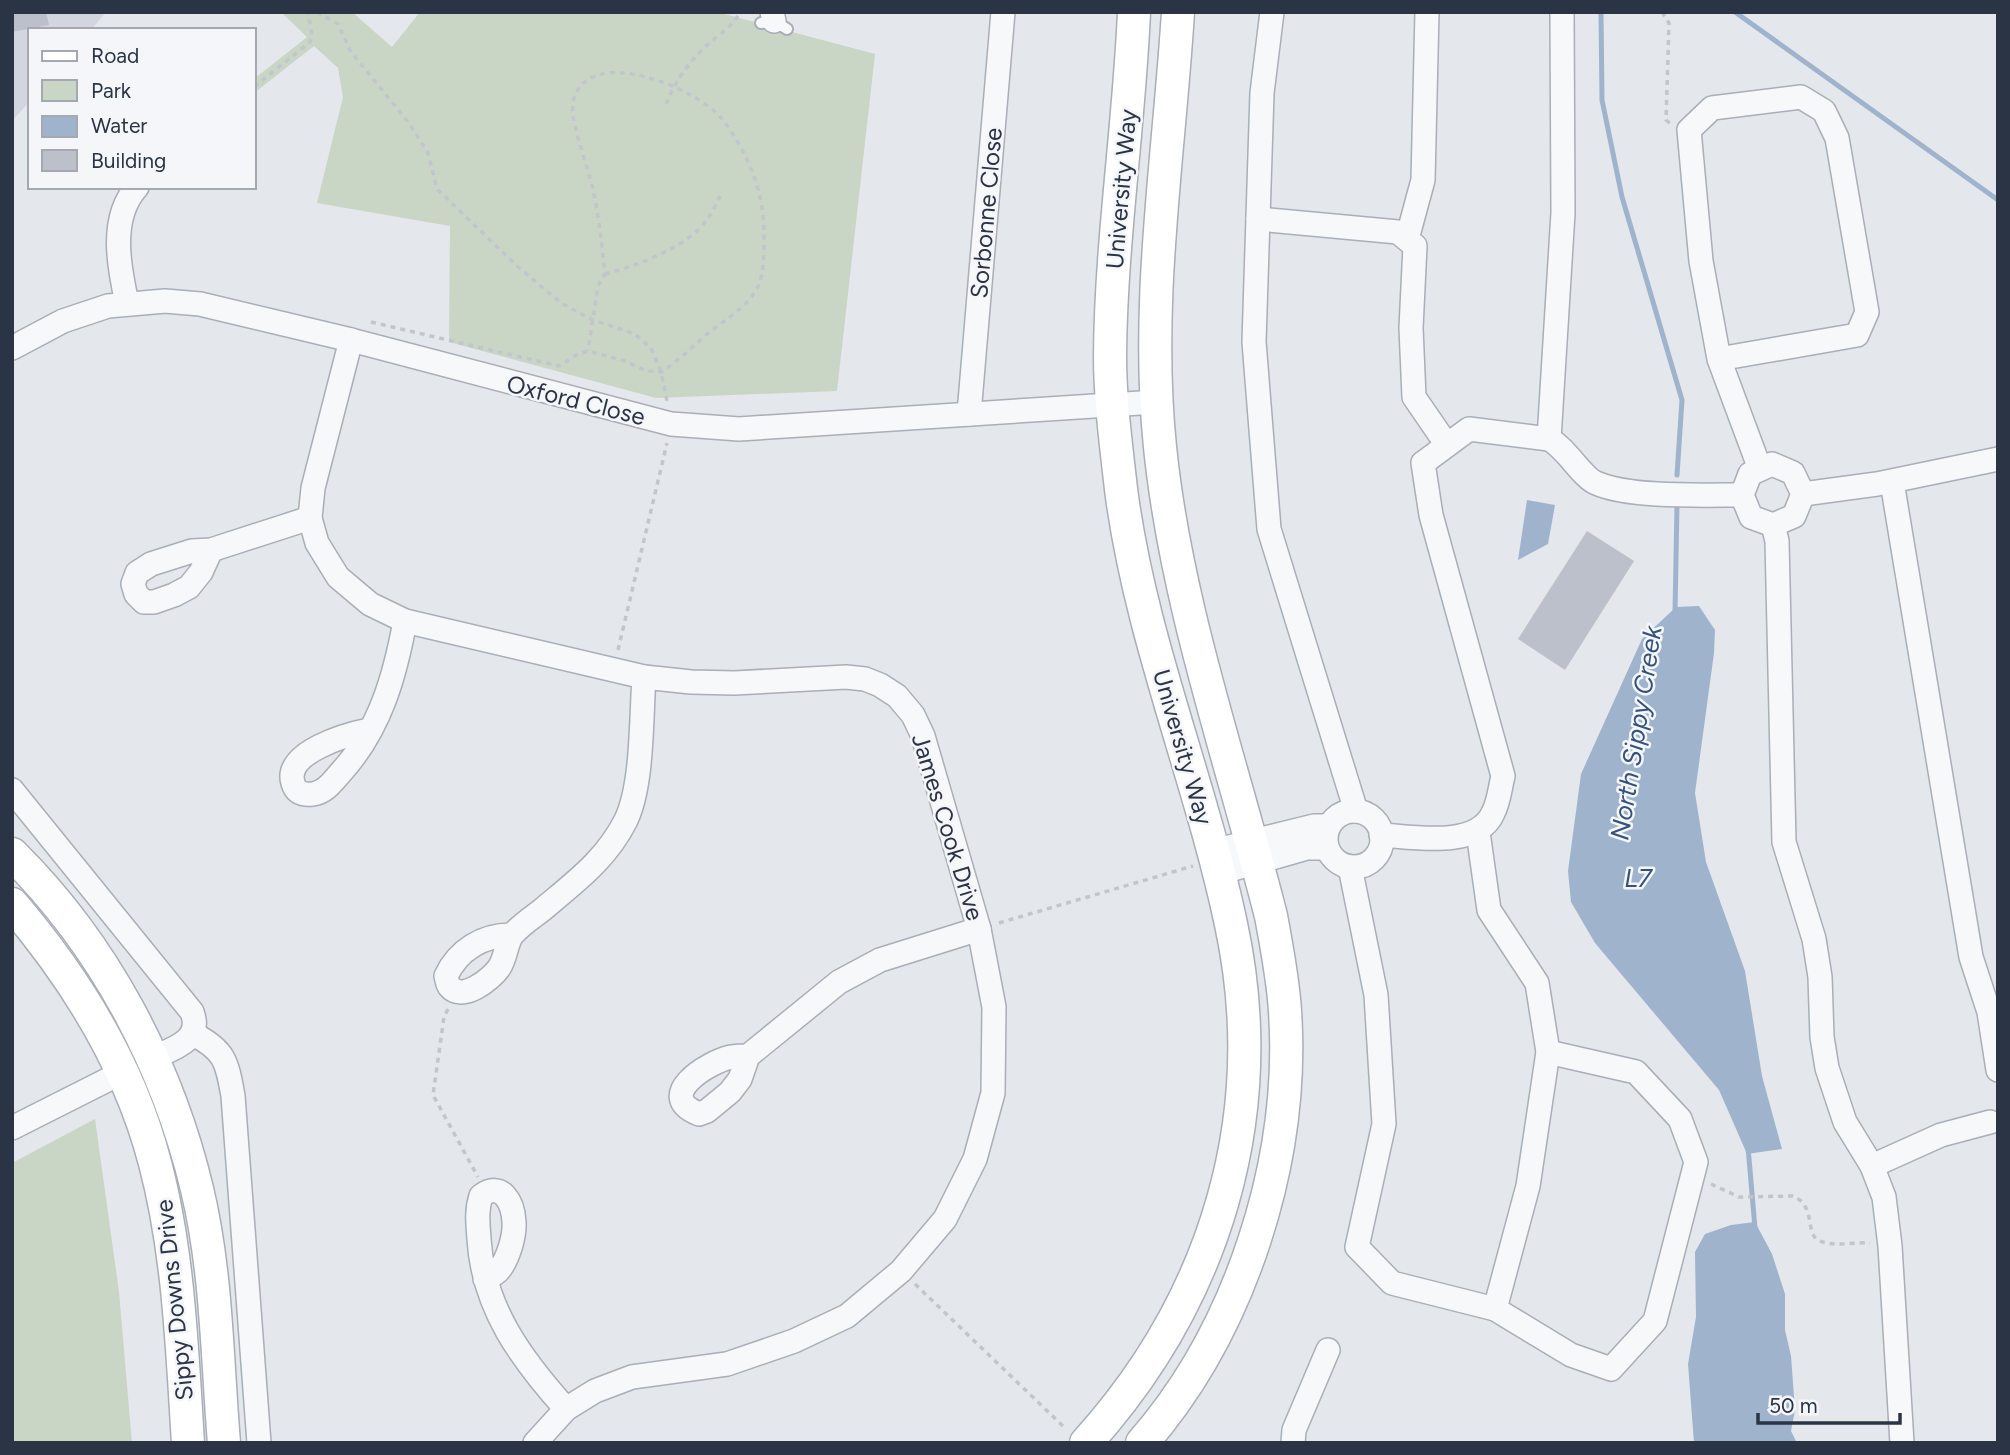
<svg xmlns="http://www.w3.org/2000/svg" width="2010" height="1455" font-family="Figtree,sans-serif">
<style>
.built{fill:#d2d6de}
.green{fill:#c9d6c5}
.water{fill:#9fb4cc}
.lines{fill:none;stroke-linecap:round;stroke-linejoin:round}
.stream{stroke:#9fb4cc;stroke-width:5}
.building{fill:#bbc0ca}
.lane-casing{stroke:#a9aeb7;stroke-width:14}
.street-casing{stroke:#a9aeb7;stroke-width:26}
.secondary-casing{stroke:#a9aeb7;stroke-width:35}
.path{stroke:#c2c5cb;stroke-width:3.5;stroke-dasharray:5 5;stroke-linecap:butt}
.lane{stroke:#f7f8fa;stroke-width:10}
.street{stroke:#f7f8fa;stroke-width:23}
.secondary{stroke:#fff;stroke-width:32}
.labels{text-anchor:middle;dominant-baseline:central;stroke-width:5;stroke-linejoin:round;paint-order:stroke}
.street-label{font-size:24px;fill:#2b3445;stroke:#f4f6f9}
.water-label{font-size:26px;font-style:italic;fill:#34527a;stroke:#f4f6f9}
</style>
<rect width="100%" height="100%" fill="#e4e7ec"/>
<polygon class="built" points="12,12 106,12 91,30 30,30 30,101 12,121"/>
<g class="green">
<polygon points="281,12 352,12 392,47 420,12 717,12 875,54 837,391 656,398 449,342 450,226 317,203 343,97 338,68 314,46 254,93 254,79 307,37"/>
<polygon points="95,1119 119,1292 132,1443 12,1443 12,1163"/>
</g>
<g class="water">
<polygon points="1527,500 1555,505 1548,544 1518,560"/>
<polygon points="1699,606 1715,630 1714,653 1695,793 1706,862 1745,971 1762,1076 1782,1149 1747,1154 1719,1090 1595,943 1571,902 1568,871 1581,774 1642,639 1676,607"/>
<polygon points="1755,1222 1772,1254 1785,1294 1785,1330 1791,1356 1795,1410 1791,1431 1797,1443 1694,1443 1688,1364 1696,1317 1695,1252 1705,1234 1731,1225"/>
</g>
<g class="lines">
<g class="stream">
<polyline points="1601,12 1602,100 1622,197 1682,400 1677,475"/>
<polyline points="1735,12 1998,200"/>
<polyline points="1675,613 1677,505"/>
<polyline points="1748,1147 1755,1228"/>
</g>
</g>
<g class="building">
<polygon points="12,12 46,12 49,25 12,32"/>
<polygon points="1587,531 1634,561 1565,670 1518,639"/>
</g>
<g class="lines">
<g class="lane-casing">
<polyline id="lane" points="761,23 774,21 787,29"/>
</g>
<g class="street-casing">
<g id="street">
<polyline points="772,12 774,21"/>
<polyline points="1272,12 1262,93 1254,342 1269,529 1356,811"/>
<polyline points="1258,219 1398,232 1415,246 1411,328 1414,397 1447,445"/>
<polyline points="1407,239 1423,180 1427,12"/>
<path d="M 127,303 C 119,267 109,218 137,187"/>
<polyline points="351,340 313,488 310,518 317,543 338,577 370,604 405,621 644,677 691,682 734,683 846,677 865,679 880,685 897,696 913,715 923,736 979,929 994,1007 993,1093 975,1159 945,1219 901,1271 847,1316 794,1341 727,1364 632,1377 595,1391 566,1409 535,1443"/>
<polyline points="12,348 63,321 108,306 165,301 200,304 351,340 671,424 739,429 1156,402"/>
<polyline points="1719,359 1857,335 1867,312 1837,138 1824,111 1801,97 1712,108 1689,130 1701,261 1719,359 1760,469"/>
<polyline points="969,414 1003,12"/>
<polyline points="1549,439 1563,213 1562,12"/>
<polygon points="1772,464 1793,473 1803,494 1794,516 1773,525 1751,517 1742,495 1750,474"/>
<polyline points="1892,482 1971,957 1989,1012 1998,1070"/>
<polyline points="1803,494 1877,484 1998,459"/>
<polyline points="1773,525 1777,541 1784,842 1814,939 1820,977 1822,1037 1827,1068 1845,1122 1872,1166 1884,1197 1890,1246 1902,1443"/>
<polyline points="211,550 201,572 189,587 174,595 154,602 144,602 136,594 133,584 137,573 151,564 192,551 211,550 310,518"/>
<path d="M 369,730 C 349,734 283,752 293,783 C 296,793 303,795 313,794 C 326,792 333,781 342,771 C 380,729 395,676 405,621"/>
<path d="M 12,790 L 192,1012 C 203,1041 172,1049 152,1058"/>
<circle cx="1354" cy="839" r="28"/>
<path d="M 1381,835 C 1414,837 1477,849 1493,813 C 1499,802 1500,788 1503,776 L 1431,515 L 1423,463 L 1469,429 L 1549,439 C 1567,449 1582,477 1596,483 C 1630,498 1704,495 1742,495"/>
<polyline points="1213,851 1314,826 1328,826"/>
<polyline points="1350,867 1376,995 1384,1124 1357,1247 1392,1283 1495,1309 1571,1355 1611,1369 1655,1321 1696,1162 1680,1119 1636,1072 1548,1052 1537,983 1489,910 1478,832"/>
<polyline points="1219,873 1307,848 1327,848"/>
<path d="M 511,935 C 483,935 458,950 446,976 C 447,979 447,983 449,986 C 462,1003 491,979 499,968 C 506,958 506,942 513,934 C 521,925 533,917 542,910 C 575,882 606,860 626,820 C 643,784 641,718 644,677"/>
<path d="M 193,1034 C 225,1050 227,1062 233,1096 L 259,1443"/>
<path d="M 748,1056 C 743,1056 737,1056 731,1057 C 708,1062 653,1096 699,1114 L 707,1111 L 730,1092 L 740,1079 L 748,1056 L 839,982 L 880,960 L 979,929"/>
<polyline points="12,1128 121,1073"/>
<polyline points="1872,1166 1941,1135 1990,1122"/>
<path d="M 485,1279 C 489,1277 496,1274 499,1270 C 508,1259 515,1236 514,1222 C 513,1203 502,1180 481,1196 C 476,1211 478,1224 479,1239 C 483,1308 522,1360 566,1409"/>
<polyline points="1495,1309 1528,1186 1548,1052"/>
<polyline points="1293,1443 1294,1430 1328,1350"/>
</g>
</g>
<g class="secondary-casing">
<g id="secondary">
<path d="M 12,854 C 104,945 167,1064 197,1189 C 217,1272 217,1359 224,1443"/>
<path d="M 12,904 C 76,979 130,1067 155,1163 C 179,1254 182,1349 188,1443"/>
<path d="M 1086,1443 C 1216,1299 1272,1115 1231,924 C 1200,778 1140,638 1121,489 C 1116,445 1110,400 1110,355 C 1111,241 1129,127 1134,12"/>
<path d="M 1142,1443 C 1241,1330 1295,1160 1285,1011 C 1283,979 1277,948 1271,916 C 1232,762 1176,605 1160,447 C 1145,301 1169,157 1178,12"/>
</g>
</g>
<g class="path">
<polyline points="317,12 338,24 351,52 409,123 428,153 437,189 517,266 561,303 593,320 635,334 651,348 661,372 667,401"/>
<polyline points="1662,12 1669,23 1666,120 1671,124"/>
<polyline points="254,87 310,42 312,35 308,12"/>
<path d="M 666,104 C 674,84 688,63 704,48 C 716,36 732,28 740,12"/>
<path d="M 605,274 C 633,267 678,250 699,229 C 709,219 714,209 720,196"/>
<path d="M 371,322 L 559,366 L 578,354 L 588,351 L 625,361 L 646,371 L 661,372 C 678,361 691,348 706,335 C 723,321 745,309 757,289 C 765,273 764,249 764,231 C 763,189 748,153 722,119 C 698,89 587,41 573,102 C 569,120 589,169 593,190 C 599,217 602,246 605,274 L 598,286 L 588,351"/>
<polyline points="618,650 667,443"/>
<polyline points="999,923 1193,866"/>
<polyline points="448,1009 444,1017 433,1095 478,1177"/>
<path d="M 1711,1184 L 1739,1197 L 1793,1196 C 1817,1206 1804,1235 1820,1241 C 1834,1247 1855,1242 1870,1243"/>
<polyline points="915,1284 1066,1429"/>
</g>
<use href="#lane" class="lane"/>
<use href="#street" class="street"/>
<use href="#secondary" class="secondary"/>
</g>
<g class="labels">
<g class="street-label">
<text transform="translate(1121 189) rotate(-85)">University Way</text>
<text transform="translate(986 213) rotate(-85)">Sorbonne Close</text>
<text transform="translate(576 400) rotate(14)">Oxford Close</text>
<text transform="translate(1183 747) rotate(74)">University Way</text>
<text transform="translate(948 827) rotate(73)">James Cook Drive</text>
<text transform="translate(174 1300) rotate(-96)">Sippy Downs Drive</text>
</g>
<g class="water-label">
<text transform="translate(1636 733) rotate(-81)">North Sippy Creek</text>
<text x="1638" y="878">L7</text>
</g>
</g>
<rect width="2010" height="1455" fill="none" stroke="#2b3445" stroke-width="28"/>
<rect x="28" y="28" width="228" height="161" fill="#f4f6f9" stroke="#a4a8b1" stroke-width="2"/>
<rect x="42" y="51" width="35" height="10" fill="#ffffff" stroke="#a4a8b1" stroke-width="2"/>
<text x="91" y="63" font-size="21" fill="#2b3445">Road</text>
<rect x="42" y="80" width="35" height="21" fill="#c9d6c5" stroke="#a4a8b1" stroke-width="2"/>
<text x="91" y="98" font-size="21" fill="#2b3445">Park</text>
<rect x="42" y="116" width="35" height="21" fill="#9fb4cc" stroke="#a4a8b1" stroke-width="2"/>
<text x="91" y="133" font-size="21" fill="#2b3445">Water</text>
<rect x="42" y="150" width="35" height="21" fill="#bbc0ca" stroke="#a4a8b1" stroke-width="2"/>
<text x="91" y="168" font-size="21" fill="#2b3445">Building</text>
<path d="M1758 1413v10h142v-10" fill="none" stroke="#2b3445" stroke-width="3.5"/>
<text x="1769" y="1413" font-size="21" fill="#2b3445" stroke="#f4f6f9" stroke-width="5" paint-order="stroke">50 m</text>
</svg>
